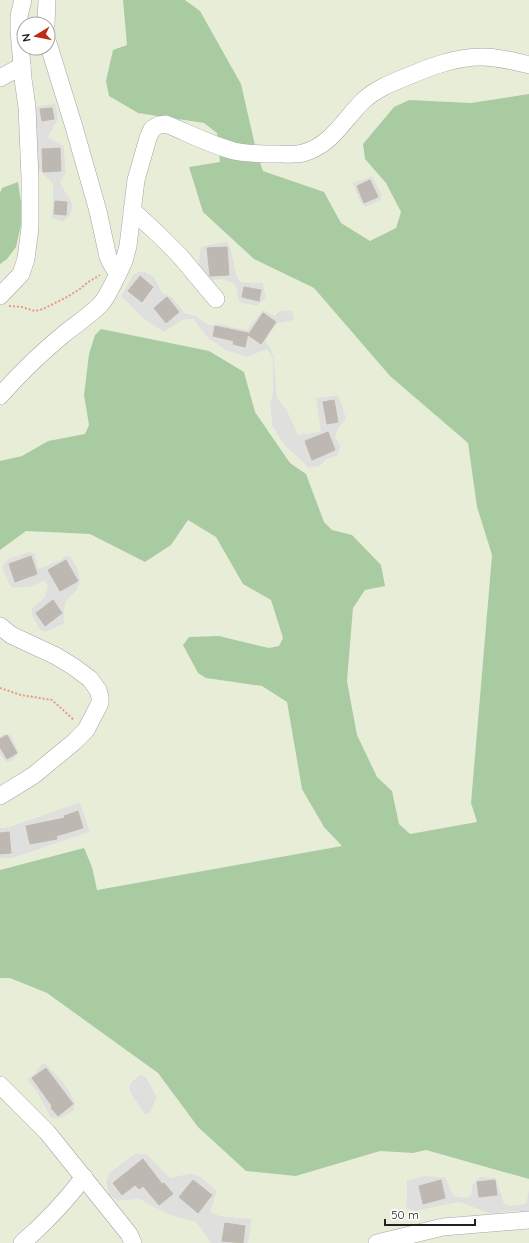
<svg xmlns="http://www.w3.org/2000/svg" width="529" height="1243" font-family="Quicksand,sans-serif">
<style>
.residential{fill:#dfdfde}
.farmland{fill:#e8edd7;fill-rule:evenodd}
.forest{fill:#a9cba2}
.building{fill:#beb8b2;stroke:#c1b8ad}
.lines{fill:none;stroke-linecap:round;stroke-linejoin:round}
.minor-casing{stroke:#a5a5a5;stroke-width:18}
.path{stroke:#ec997f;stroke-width:2;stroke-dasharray:2 2;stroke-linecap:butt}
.minor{stroke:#fff;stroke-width:17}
</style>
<rect width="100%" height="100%" fill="#f1efe9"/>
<g class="residential">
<polygon points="56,103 58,119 48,137 64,146 66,173 60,182 73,205 70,215 63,222 52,218 53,184 38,169 35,106"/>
<polygon points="372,176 382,195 381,200 366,207 361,204 352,183"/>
<polygon points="227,241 231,250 237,277 241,282 263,283 266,298 257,306 241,303 238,299 236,287 206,281 198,266 200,247"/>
<polygon points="138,272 145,272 154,277 162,292 172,297 185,313 196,316 208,325 219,324 247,330 263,310 279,311 293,310 295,320 276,324 266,343 270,347 274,357 277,398 287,410 298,435 316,398 338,395 344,410 346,420 338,428 341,446 337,456 327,459 320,466 309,468 284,445 272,426 270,403 273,393 246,357 225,350 207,337 193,319 183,320 164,332 145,320 121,296 133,275"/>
<polygon points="28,552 70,556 78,569 80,580 77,590 65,602 64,624 45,632 40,630 32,615 32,608 45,597 45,581 29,587 12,588 9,584 2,567 8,559"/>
<polygon points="5,734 11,735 19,753 12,761 6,763 0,754 0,736"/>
<polygon points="80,802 90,832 13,858 0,858 0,828 9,827"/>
<polygon points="42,1064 45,1064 47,1065 67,1087 75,1102 74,1111 59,1119 51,1118 37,1092 27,1079 35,1073"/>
<polygon points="140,1075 146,1077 157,1097 150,1113 145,1115 131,1094 129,1087 131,1082"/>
<polygon points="136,1153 147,1154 170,1178 191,1173 201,1177 217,1191 220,1216 252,1219 248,1243 211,1243 196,1222 169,1215 139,1199 118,1201 109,1195 106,1182 109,1173"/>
<polygon points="425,1176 445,1177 454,1196 471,1196 472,1185 480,1176 496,1178 504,1203 526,1204 529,1188 529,1213 513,1211 491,1214 459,1202 416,1211 406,1208 407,1180"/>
</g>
<g class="farmland">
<path d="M 0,0 L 123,0 L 127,45 L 138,113 L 204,123 L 217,133 L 220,162 L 189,167 L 254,259 L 314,288 L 390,376 L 468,443 L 477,507 L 492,555 L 471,803 L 477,823 L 410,834 L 399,824 L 392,791 L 377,777 L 357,735 L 347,681 L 353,608 L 365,590 L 352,535 L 332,530 L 324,522 L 306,474 L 290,463 L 255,412 L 244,372 L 95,335 L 89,354 L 84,395 L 89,426 L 85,434 L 48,441 L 22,456 L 0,461 L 0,264 L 7,259 L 2,188 L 0,193 ZM 24,24 L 48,24 L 48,48 L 24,48 ZM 55,103 L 58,119 L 48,137 L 64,146 L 66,173 L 60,182 L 73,205 L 70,215 L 63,222 L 52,218 L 53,184 L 38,169 L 35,107 ZM 227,241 L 231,250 L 237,277 L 241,282 L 263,283 L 266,298 L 257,306 L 241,303 L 238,299 L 236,287 L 233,283 L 223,279 L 206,281 L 198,266 L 201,247 ZM 138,272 L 145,272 L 154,277 L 162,292 L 172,297 L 185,313 L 196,316 L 208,325 L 219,324 L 247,330 L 263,310 L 275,316 L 279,311 L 292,310 L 294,320 L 276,324 L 266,340 L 266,343 L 270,347 L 274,357 L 277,398 L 287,410 L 298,435 L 321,432 L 316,398 L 338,395 L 344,410 L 346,420 L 338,428 L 335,438 L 341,446 L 337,456 L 327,459 L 320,466 L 309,468 L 284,445 L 272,426 L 270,414 L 270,403 L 273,393 L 273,358 L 267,349 L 246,357 L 235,354 L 225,350 L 207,337 L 193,319 L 183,320 L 164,332 L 145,320 L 121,296 L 133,275 Z"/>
<path d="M 185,0 L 529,0 L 529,94 L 471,103 L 409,100 L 394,107 L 363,144 L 365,159 L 386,183 L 401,212 L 396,228 L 370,241 L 341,223 L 324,192 L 263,171 L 200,11 ZM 372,176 L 382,195 L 381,200 L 366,207 L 361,204 L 352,183 Z"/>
<path d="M 188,520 L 216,537 L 243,584 L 271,600 L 283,638 L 279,647 L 269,648 L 219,636 L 189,637 L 184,645 L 198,673 L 206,678 L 262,686 L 287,702 L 302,789 L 342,846 L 96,890 L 92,867 L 84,848 L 0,870 L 0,858 L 13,858 L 90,832 L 80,802 L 9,827 L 0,828 L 0,754 L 6,763 L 12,761 L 19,753 L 11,735 L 5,734 L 0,736 L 0,550 L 26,531 L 90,534 L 145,562 L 171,545 ZM 28,552 L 34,552 L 38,569 L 61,560 L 64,556 L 70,556 L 78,569 L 80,580 L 77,590 L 65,602 L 64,624 L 45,632 L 40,630 L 32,615 L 32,608 L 45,597 L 48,586 L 45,581 L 29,587 L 12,588 L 9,584 L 2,567 L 8,559 Z"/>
<path d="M 0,978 L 10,978 L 47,993 L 158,1073 L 198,1127 L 296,1176 L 380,1151 L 413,1153 L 426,1150 L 529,1179 L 529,1188 L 526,1204 L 509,1206 L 504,1203 L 496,1178 L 480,1177 L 472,1185 L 471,1196 L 465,1198 L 454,1196 L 445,1177 L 425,1176 L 407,1180 L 406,1208 L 416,1211 L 459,1202 L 491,1214 L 513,1211 L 529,1213 L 529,1243 L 248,1243 L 252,1219 L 220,1216 L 210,1212 L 217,1191 L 201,1177 L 191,1173 L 170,1178 L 147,1154 L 136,1153 L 109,1173 L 106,1182 L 109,1195 L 118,1201 L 139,1199 L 169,1215 L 196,1222 L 211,1243 L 0,1243 ZM 42,1064 L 45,1064 L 47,1065 L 67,1087 L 75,1102 L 74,1111 L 59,1119 L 51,1118 L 37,1092 L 27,1079 L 35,1073 ZM 140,1075 L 146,1077 L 157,1097 L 150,1113 L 145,1115 L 131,1094 L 129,1087 L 131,1082 Z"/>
</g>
<g class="forest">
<polygon points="123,0 185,0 200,11 241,84 257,154 263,171 324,192 341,223 370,241 396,228 401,212 386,183 365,159 363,144 394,107 409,100 471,103 529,94 529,1179 426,1150 413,1153 380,1151 296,1176 246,1171 198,1127 158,1073 47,993 10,978 0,978 0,870 84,848 92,867 97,890 342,846 324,827 302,789 287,702 262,686 206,678 198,673 183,645 189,637 219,636 269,648 279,646 283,638 271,600 243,584 216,537 188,520 171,545 145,562 90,534 26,531 0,550 0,461 22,456 48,441 85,434 89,425 84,395 89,354 95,335 101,329 209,351 244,372 255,412 290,463 306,474 324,522 332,530 352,535 381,565 385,586 365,590 353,608 347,681 357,735 377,777 392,791 399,824 410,834 477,822 471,803 492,555 477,507 468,443 390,376 314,288 254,259 203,212 189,167 220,162 217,133 204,123 138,113 109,96 106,81 113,50 127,45"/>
<polygon points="18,182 23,216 16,247 7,259 0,264 0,193 2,188"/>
</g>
<g class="building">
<polygon points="52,108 54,119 42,121 40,109"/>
<polygon points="60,148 61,171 43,172 42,149"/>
<polygon points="370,180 378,197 364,203 357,186"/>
<polygon points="55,201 67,202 66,215 54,214"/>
<polygon points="227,247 229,275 210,276 207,248"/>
<polygon points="140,276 153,287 142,302 128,291"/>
<polygon points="244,287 261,290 259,301 242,297"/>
<polygon points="167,297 179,312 166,323 154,308"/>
<polygon points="263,313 276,322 261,344 248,335"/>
<polygon points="215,326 248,333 245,347 233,344 234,341 213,336"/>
<polygon points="334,400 338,422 327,424 323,402"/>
<polygon points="328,432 335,450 312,460 305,441"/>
<polygon points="31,556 37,574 15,582 9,564"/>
<polygon points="66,560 78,581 60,591 48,570"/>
<polygon points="53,600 62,613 45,626 36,613"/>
<polygon points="7,735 17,753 7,759 0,747 0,739"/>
<polygon points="78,811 83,828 56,836 57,839 30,844 26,826 65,818 64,816"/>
<polygon points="9,832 11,853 0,854 0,833"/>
<polygon points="46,1068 73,1104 58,1116 51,1108 52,1106 32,1078"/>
<polygon points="143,1159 162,1184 164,1183 173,1194 159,1205 143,1186 139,1189 135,1185 122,1195 113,1183"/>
<polygon points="193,1180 212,1195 198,1213 179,1197"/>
<polygon points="441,1180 445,1198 423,1204 419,1186"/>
<polygon points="495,1180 497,1195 479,1197 477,1182"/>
<polygon points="225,1223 245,1226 243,1243 222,1241"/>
</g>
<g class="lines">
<g class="minor-casing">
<g id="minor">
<polyline points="46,24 47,0"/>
<path d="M 48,43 L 74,127 L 98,211 L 108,257 L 112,265 L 118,274 L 124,261 L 128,246 L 136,180 L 148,138 L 152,129 L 159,125 L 166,124 C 188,133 211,145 234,151 C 248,154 262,154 276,154 C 285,154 295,155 303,153 C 332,145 344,119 364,100 C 376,89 391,83 406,77 C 430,67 455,57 481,57 C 498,57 513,61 529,65"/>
<polyline points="0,78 22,66"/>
<polyline points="132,210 159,235 180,256 216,299"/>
<polyline points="0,296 21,274 26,259 30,228 30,178 27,107 23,79 19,30 19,16 23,0"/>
<path d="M 0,396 C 19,374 41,353 64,334 C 75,325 89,316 100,305 C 108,296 112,285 118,274"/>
<polyline points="0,626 11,635 56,656 74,667 90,679 98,690 100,697 100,703 86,730 74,742 34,775 0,796"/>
<polyline points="0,1085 47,1132 129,1234 133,1243"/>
<path d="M 22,1243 C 45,1223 66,1201 84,1177"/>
<polyline points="377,1243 443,1227 529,1220"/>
</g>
</g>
<g class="path">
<polyline points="9,306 22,307 35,311 43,309 67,297 80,289 88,282 100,275"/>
<polyline points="0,688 21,695 52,700 74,720"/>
</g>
<use href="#minor" class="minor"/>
</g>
<g transform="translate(36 36) rotate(260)"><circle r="19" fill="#ffffff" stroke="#a6a6a6"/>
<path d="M0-3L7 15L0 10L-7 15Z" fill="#bd2d15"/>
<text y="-6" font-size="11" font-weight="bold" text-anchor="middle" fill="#212121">N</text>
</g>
<path d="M385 1219v6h90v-6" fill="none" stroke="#212121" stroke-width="2"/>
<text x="391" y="1219" font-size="12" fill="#212121" stroke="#ffffff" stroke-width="3" paint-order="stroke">50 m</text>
</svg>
